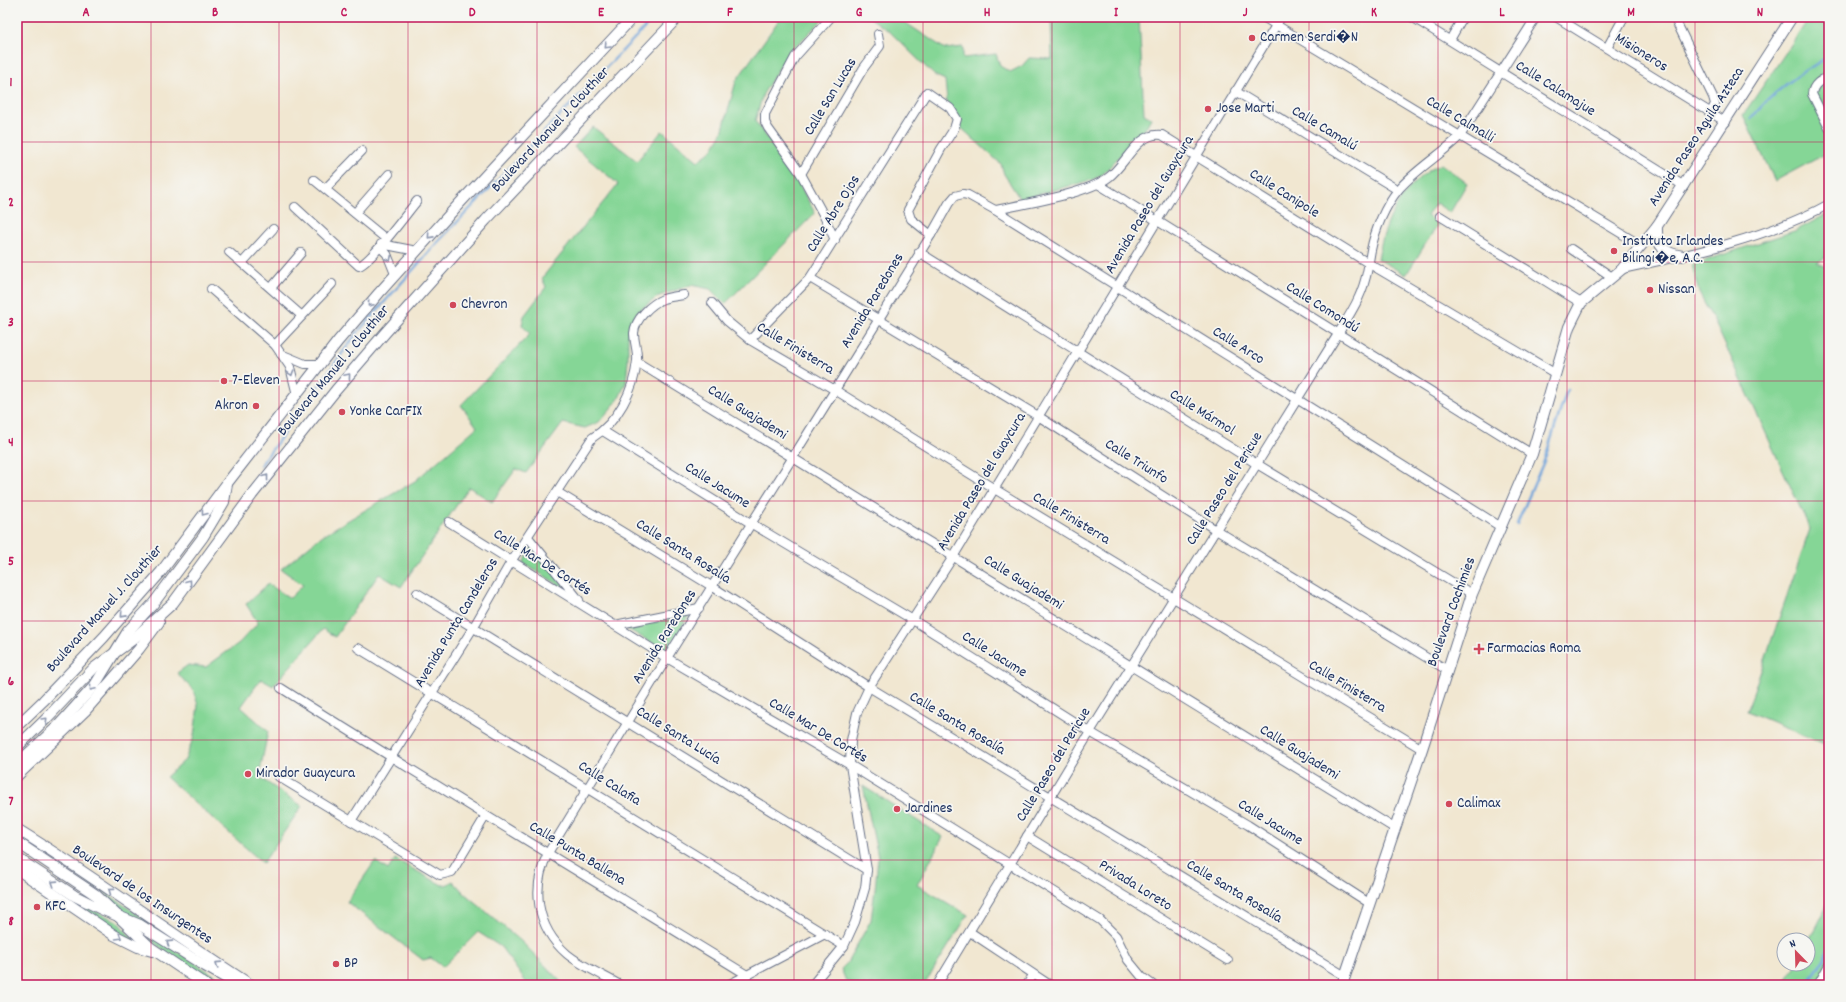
<svg xmlns="http://www.w3.org/2000/svg" width="1846" height="1002" font-family="Dekko,sans-serif">
<style>
.green{fill:#85d696;stroke:#50827a}
.lines{fill:none;stroke-linecap:round;stroke-linejoin:round}
.stream{stroke:#6ca2da;stroke-width:2.5}
.minor-casing{stroke:#666f86;stroke-width:10}
.major-casing{stroke:#666f86;stroke-width:12}
.minor{stroke:#fff;stroke-width:8}
.major{stroke:#fff;stroke-width:10}
.oneway{stroke:#8d97ae}
.grid{fill:none;stroke:#c2185b;stroke-width:1;stroke-opacity:0.55}
.poi-dot{fill:#d1495b;stroke:#f6f6f2;stroke-width:1.5}
.labels{text-anchor:middle;dominant-baseline:central;stroke-width:3.5;stroke-linejoin:round;paint-order:stroke}
.poi-label{font-size:15px;fill:#1b2f5e;stroke:#f6f6f2;text-anchor:start}
.street-label{font-size:15px;fill:#1b2f5e;stroke:#f6f6f2}
.neatline{fill:none;stroke:#c2185b;stroke-width:1.5}
.grid-label{font-size:13px;text-anchor:middle;font-weight:bold;fill:#c2185b}
</style>
<rect width="100%" height="100%" fill="#f6f6f2"/>
<filter id="ink" filterUnits="userSpaceOnUse"><feTurbulence type="fractalNoise" baseFrequency=".025" numOctaves="2"/><feDisplacementMap in="SourceGraphic" scale="8" xChannelSelector="R" yChannelSelector="G"/><feConvolveMatrix kernelMatrix="1 2 1 2 8 2 1 2 1" color-interpolation-filters="sRGB"/></filter>
<filter id="wash" filterUnits="userSpaceOnUse"><feTurbulence type="fractalNoise" baseFrequency=".012" numOctaves="4" result="noise"/><feDisplacementMap in="SourceGraphic" scale="16" xChannelSelector="R" yChannelSelector="G"/><feGaussianBlur stdDeviation="0.9" result="paint"/><feColorMatrix in="noise" values="0 0 0 0 0 0 0 0 0 0 0 0 0 0 0 0 0 1.4 0 .05"/><feComposite in="paint" operator="in"/></filter>
<g filter="url(#wash)">
<rect width="100%" height="100%" fill="#f1e7d1"/>
<g class="green">
<polygon points="781,17 825,17 787,55 763,94 755,121 793,173 815,213 725,304 710,289 691,285 659,296 637,312 628,331 628,361 626,383 618,400 599,422 585,428 563,423 526,473 516,469 492,502 469,487 401,587 379,574 335,637 323,629 273,686 261,679 241,707 268,731 259,777 302,806 263,863 166,777 185,760 194,736 198,705 193,690 177,673 188,665 206,667 239,643 258,623 246,604 268,584 290,598 303,585 281,569 323,535 415,481 477,427 461,405 530,334 522,325 524,316 546,287 542,278 618,184 574,147 593,127 637,161 662,131 698,161 712,150 722,133 736,81"/>
<polygon points="869,17 903,17 906,23 945,49 963,47 963,58 996,54 1000,66 1010,72 1022,66 1029,58 1052,59 1051,17 1139,17 1144,114 1151,118 1145,129 1102,175 1092,180 1020,199 1004,174 1001,164 957,124 947,101 945,80 934,75 889,31"/>
<polygon points="1810,17 1829,17 1829,152 1775,181 1743,115"/>
<path d="M 1441,164 L 1467,183 L 1450,213 L 1436,203 L 1427,216 L 1438,224 L 1406,275 L 1378,259 C 1384,221 1404,181 1441,164 Z"/>
<polygon points="1829,213 1829,256 1817,262 1829,269 1829,746 1747,711 1810,529 1716,325 1699,293 1692,265 1797,230"/>
<polygon points="532,547 569,591 523,563"/>
<polygon points="689,615 666,651 626,628"/>
<polygon points="863,786 943,837 917,885 968,915 924,985 856,985 846,981 841,969 847,963 871,920 875,889 878,857"/>
<polygon points="395,859 442,885 446,885 453,881 464,893 522,942 564,985 528,985 501,947 478,932 443,967 431,958 423,960 347,902 375,861 388,870"/>
<polygon points="75,871 161,931 129,916 106,894 74,872"/>
<polygon points="1829,900 1829,965 1818,985 1784,985 1796,964 1808,964 1808,942"/>
<polygon points="73,901 117,921 135,942 121,934"/>
<polygon points="144,931 230,985 216,985 155,944"/>
</g>
<g class="lines">
<g class="stream">
<path d="M 1751,119 C 1772,91 1800,74 1829,56"/>
<polyline points="260,466 357,333 436,244 655,17"/>
<polyline points="1517,524 1544,461 1567,390"/>
<polyline points="1808,985 1829,949"/>
</g>
</g>
</g>
<g filter="url(#ink)">
<g class="lines">
<g class="minor-casing">
<g id="minor">
<polyline points="831,17 795,57 765,114 765,122 768,128 801,174 823,214 835,240"/>
<polyline points="1263,17 1642,246"/>
<polyline points="1412,17 1684,186"/>
<polyline points="1556,17 1726,122"/>
<polyline points="1674,17 1713,97 1715,104 1711,112"/>
<polyline points="1450,40 1463,17"/>
<polyline points="1607,48 1624,17"/>
<path d="M 1829,76 C 1821,80 1813,84 1812,94 L 1829,128"/>
<polyline points="1235,91 1398,190"/>
<polyline points="801,174 863,69 880,46 878,34"/>
<polyline points="314,180 386,239"/>
<polyline points="1098,184 1532,454"/>
<polyline points="326,188 362,151"/>
<path d="M 295,207 L 359,266 C 373,260 406,214 417,201"/>
<path d="M 995,210 C 1024,204 1087,194 1109,177 C 1126,164 1138,131 1162,135 L 1368,263 L 1556,374"/>
<polyline points="355,213 389,174"/>
<polyline points="1440,216 1581,303"/>
<polyline points="1571,249 1612,277"/>
<polyline points="229,252 302,316"/>
<polyline points="919,252 1257,464 1472,594"/>
<polyline points="242,263 273,229"/>
<path d="M 1622,269 C 1689,255 1770,237 1829,204"/>
<polyline points="395,274 387,254 383,250 381,244 417,251"/>
<polyline points="810,278 1038,416 1216,530 1447,670"/>
<polyline points="271,288 301,253"/>
<polyline points="211,289 275,345 290,367 297,395"/>
<polyline points="712,303 727,321 750,340 835,390 993,488 1422,749"/>
<polyline points="750,340 810,278 927,92 950,108 957,119 954,129 941,149 908,210 911,219 931,235"/>
<polyline points="275,345 332,284"/>
<polyline points="281,354 305,364 321,364"/>
<polyline points="637,362 1394,828"/>
<polyline points="603,431 752,524 913,620 1090,732 1248,825 1369,903"/>
<polyline points="557,492 713,587 869,687 1345,976"/>
<polyline points="449,522 667,658 850,765 1100,920 1116,936 1128,960 1142,977 1153,985"/>
<polyline points="528,537 579,600"/>
<polyline points="417,593 867,870"/>
<polyline points="615,625 699,608"/>
<polyline points="358,648 844,946"/>
<path d="M 281,688 C 435,786 591,879 747,975"/>
<polyline points="279,777 440,875 452,872 485,817"/>
<path d="M 351,821 L 473,628 L 512,560 L 592,438 C 618,422 634,390 637,361 C 638,352 634,342 634,333 C 635,319 651,304 663,299 C 669,297 677,296 684,295"/>
<polyline points="1027,836 1228,960"/>
<polyline points="970,932 1050,985"/>
<path d="M 620,985 C 605,976 580,965 567,954 C 536,927 531,888 548,853 L 667,658 L 835,390 L 931,235 L 949,203 L 955,196 L 963,194 L 968,195 L 995,210 L 1501,527"/>
<polyline points="728,985 825,934"/>
<polyline points="812,985 844,946 855,922 865,888 867,870 850,765 851,740 857,713 869,687 953,557 1281,17"/>
<path d="M 937,985 L 1090,732 L 1338,334 C 1348,317 1360,300 1365,280 C 1368,271 1369,260 1371,250 C 1375,230 1385,206 1398,190 C 1416,169 1441,155 1460,136 L 1536,17"/>
<polyline points="1027,985 1033,975"/>
<polyline points="1818,985 1829,965"/>
</g>
</g>
<g class="major-casing">
<g id="major">
<path d="M 1657,226 C 1656,247 1664,253 1683,256"/>
<polyline points="17,726 43,701 104,637 161,572 228,482 338,341 379,293 458,205 633,17"/>
<polyline points="17,747 46,719 94,668 131,641 173,603 252,495 336,390 385,333 486,220 678,17"/>
<polyline points="17,764 57,727 95,685 128,631 153,604 203,537 224,502 227,484"/>
<polyline points="17,776 85,711 139,649 159,622"/>
<path d="M 17,829 C 97,878 172,935 251,985"/>
<polyline points="17,842 96,895 151,948 206,985"/>
<polyline points="17,858 75,896 101,909 140,925 205,966 238,985"/>
<polyline points="17,869 114,935 138,947 152,951"/>
<polyline points="1342,985 1422,749 1472,594 1532,454 1569,327 1581,303 1622,269 1657,226 1792,17"/>
</g>
</g>
<use href="#minor" class="minor"/>
<use href="#major" class="major"/>
</g>
<defs><path id="oneway-chevron" d="M-2-3.5L2.5 0L-2 3.5" fill="none" stroke-width="1.6" stroke-linecap="round" stroke-linejoin="round"/></defs>
<g class="oneway">
<use href="#oneway-chevron" transform="translate(607 46) rotate(133)"/>
<use href="#oneway-chevron" transform="translate(518 141) rotate(133)"/>
<use href="#oneway-chevron" transform="translate(430 236) rotate(132)"/>
<use href="#oneway-chevron" transform="translate(389 259) rotate(63)"/>
<use href="#oneway-chevron" transform="translate(370 304) rotate(131)"/>
<use href="#oneway-chevron" transform="translate(291 373) rotate(73)"/>
<use href="#oneway-chevron" transform="translate(348 376) rotate(-50)"/>
<use href="#oneway-chevron" transform="translate(266 477) rotate(-52)"/>
<use href="#oneway-chevron" transform="translate(204 513) rotate(127)"/>
<use href="#oneway-chevron" transform="translate(189 582) rotate(-54)"/>
<use href="#oneway-chevron" transform="translate(123 615) rotate(132)"/>
<use href="#oneway-chevron" transform="translate(92 688) rotate(130)"/>
<use href="#oneway-chevron" transform="translate(45 720) rotate(-45)"/>
<use href="#oneway-chevron" transform="translate(54 883) rotate(-147)"/>
<use href="#oneway-chevron" transform="translate(111 891) rotate(-144)"/>
<use href="#oneway-chevron" transform="translate(119 937) rotate(31)"/>
<use href="#oneway-chevron" transform="translate(169 943) rotate(-147)"/>
<use href="#oneway-chevron" transform="translate(218 964) rotate(-147)"/>
</g>
</g>
<path class="grid" d="M 151,17 L 151,985M 279,17 L 279,985M 408,17 L 408,985M 537,17 L 537,985M 666,17 L 666,985M 794,17 L 794,985M 923,17 L 923,985M 1052,17 L 1052,985M 1180,17 L 1180,985M 1309,17 L 1309,985M 1438,17 L 1438,985M 1567,17 L 1567,985M 1695,17 L 1695,985M 17,142 L 1829,142M 17,262 L 1829,262M 17,381 L 1829,381M 17,501 L 1829,501M 17,621 L 1829,621M 17,740 L 1829,740M 17,860 L 1829,860"/>
<g class="poi-dot">
<circle cx="1252" cy="38" r="4"/>
<circle cx="1208" cy="109" r="4"/>
<circle cx="1614" cy="251" r="4"/>
<circle cx="1650" cy="290" r="4"/>
<circle cx="453" cy="305" r="4"/>
<circle cx="224" cy="381" r="4"/>
<circle cx="256" cy="406" r="4"/>
<circle cx="342" cy="412" r="4"/>
<path d="M1477 643h4v4h4v4h-4v4h-4v-4h-4v-4h4z"/>
<circle cx="248" cy="774" r="4"/>
<circle cx="1449" cy="804" r="4"/>
<circle cx="897" cy="809" r="4"/>
<circle cx="37" cy="907" r="4"/>
<circle cx="336" cy="964" r="4"/>
</g>
<g class="labels">
<g class="poi-label">
<text x="1260" y="38">Carmen Serdi�N</text>
<text x="1216" y="109">Jose Marti</text>
<text x="1622" y="242">Instituto Irlandes<tspan x="1622" dy="17">Bilingi�e, A.C.</tspan></text>
<text x="1658" y="290">Nissan</text>
<text x="461" y="305">Chevron</text>
<text x="232" y="381">7-Eleven</text>
<text x="248" y="406" text-anchor="end">Akron</text>
<text x="350" y="412">Yonke CarFIX</text>
<text x="1487" y="649">Farmacias Roma</text>
<text x="256" y="774">Mirador Guaycura</text>
<text x="1457" y="804">Calimax</text>
<text x="905" y="809">Jardines</text>
<text x="45" y="907">KFC</text>
<text x="344" y="964">BP</text>
</g>
<g class="street-label">
<text transform="translate(1641 53) rotate(32)">Misioneros</text>
<text transform="translate(1555 89) rotate(32)">Calle Calamajue</text>
<text transform="translate(831 97) rotate(-59)">Calle San Lucas</text>
<text transform="translate(1460 120) rotate(31)">Calle Calmalli</text>
<text transform="translate(1324 129) rotate(31)">Calle Camalú</text>
<text transform="translate(551 130) rotate(-47)">Boulevard Manuel J. Clouthier</text>
<text transform="translate(1697 137) rotate(-57)">Avenida Paseo Aguila Azteca</text>
<text transform="translate(1284 194) rotate(32)">Calle Canipole</text>
<text transform="translate(1150 205) rotate(-59)">Avenida Paseo del Guaycura</text>
<text transform="translate(834 214) rotate(-58)">Calle Abre Ojos</text>
<text transform="translate(873 301) rotate(-59)">Avenida Paredones</text>
<text transform="translate(1322 308) rotate(32)">Calle Comondú</text>
<text transform="translate(1238 346) rotate(32)">Calle Arco</text>
<text transform="translate(795 349) rotate(31)">Calle Finisterra</text>
<text transform="translate(334 371) rotate(-50)">Boulevard Manuel J. Clouthier</text>
<text transform="translate(747 413) rotate(32)">Calle Guajademi</text>
<text transform="translate(1202 413) rotate(32)">Calle Mármol</text>
<text transform="translate(1136 462) rotate(32)">Calle Triunfo</text>
<text transform="translate(982 482) rotate(-59)">Avenida Paseo del Guaycura</text>
<text transform="translate(717 486) rotate(32)">Calle Jacume</text>
<text transform="translate(1225 489) rotate(-58)">Calle Paseo del Pericue</text>
<text transform="translate(1071 519) rotate(31)">Calle Finisterra</text>
<text transform="translate(683 552) rotate(32)">Calle Santa Rosalía</text>
<text transform="translate(542 563) rotate(32)">Calle Mar De Cortés</text>
<text transform="translate(1023 583) rotate(32)">Calle Guajademi</text>
<text transform="translate(105 609) rotate(-48)">Boulevard Manuel J. Clouthier</text>
<text transform="translate(1452 612) rotate(-70)">Boulevard Cochimies</text>
<text transform="translate(457 623) rotate(-59)">Avenida Punta Candeleros</text>
<text transform="translate(665 637) rotate(-58)">Avenida Paredones</text>
<text transform="translate(994 655) rotate(32)">Calle Jacume</text>
<text transform="translate(1347 687) rotate(31)">Calle Finisterra</text>
<text transform="translate(957 724) rotate(31)">Calle Santa Rosalía</text>
<text transform="translate(818 731) rotate(31)">Calle Mar De Cortés</text>
<text transform="translate(678 736) rotate(32)">Calle Santa Lucía</text>
<text transform="translate(1299 753) rotate(32)">Calle Guajademi</text>
<text transform="translate(1054 765) rotate(-59)">Calle Paseo del Pericue</text>
<text transform="translate(609 784) rotate(32)">Calle Calafia</text>
<text transform="translate(1270 823) rotate(32)">Calle Jacume</text>
<text transform="translate(577 854) rotate(31)">Calle Punta Ballena</text>
<text transform="translate(1135 886) rotate(32)">Privada Loreto</text>
<text transform="translate(1234 892) rotate(31)">Calle Santa Rosalía</text>
<text transform="translate(142 895) rotate(34)">Boulevard de los Insurgentes</text>
</g>
</g>
<rect width="1846" height="1002" fill="none" stroke="#f6f6f2" stroke-width="44"/>
<g transform="translate(1796 952) rotate(337)"><circle r="19" fill="#f6f6f2" stroke="#9ea6b7"/>
<path d="M0-3L7 15L0 10L-7 15Z" fill="#d1495b"/>
<text y="-6" font-size="11" font-weight="bold" text-anchor="middle" fill="#1b2f5e">N</text>
</g>
<rect x="22" y="22" width="1802" height="958" class="neatline"/>
<g class="grid-label">
<text x="86" y="16">A</text>
<text x="215" y="16">B</text>
<text x="344" y="16">C</text>
<text x="472" y="16">D</text>
<text x="601" y="16">E</text>
<text x="730" y="16">F</text>
<text x="859" y="16">G</text>
<text x="987" y="16">H</text>
<text x="1116" y="16">I</text>
<text x="1245" y="16">J</text>
<text x="1374" y="16">K</text>
<text x="1502" y="16">L</text>
<text x="1631" y="16">M</text>
<text x="1760" y="16">N</text>
<text x="11" y="86">1</text>
<text x="11" y="206">2</text>
<text x="11" y="326">3</text>
<text x="11" y="446">4</text>
<text x="11" y="565">5</text>
<text x="11" y="685">6</text>
<text x="11" y="805">7</text>
<text x="11" y="925">8</text>
</g>
</svg>
